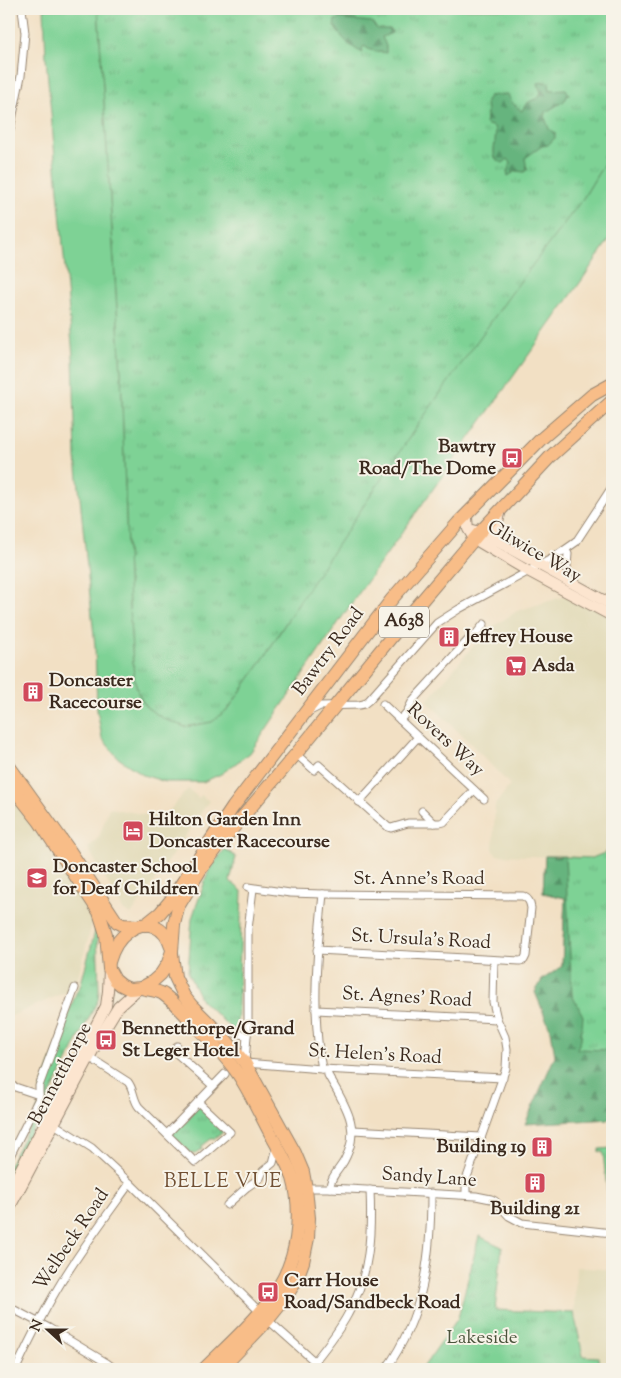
<svg xmlns="http://www.w3.org/2000/svg" width="621" height="1378" font-family="'Sorts Mill Goudy',serif">
<style>
.built{fill:#e3dbba}
.grass{fill:url(#grass-tufts);stroke:#5c7e5a}
.forest{fill:url(#forest-firs);stroke:#506f4e}
.garden{fill:#7ed295;stroke:#5c7e5a}
.lines{fill:none;stroke-linecap:round;stroke-linejoin:round}
.street-casing{stroke:#968571;stroke-width:9}
.secondary-casing{stroke:#968571;stroke-width:12}
.highway-casing{stroke:#968571;stroke-width:14}
.street{stroke:#fff;stroke-width:7}
.secondary{stroke:#fce5cf;stroke-width:10}
.highway{stroke:#f8bd88;stroke-width:12}
.labels{text-anchor:middle;dominant-baseline:central;stroke-width:4;stroke-linejoin:round;paint-order:stroke}
.shield{fill:#f7f3e8;stroke:#73665b;stroke-width:1}
.shield-label{font-size:18px;font-weight:bold;fill:#3b2a1e}
.poi-label{font-size:19px;font-weight:bold;fill:#3b2a1e;stroke:#f7f3e8;text-anchor:start}
.street-label{font-size:19px;fill:#3b2a1e;stroke:#f7f3e8}
.park-label{font-size:19px;fill:#4c543c;stroke:#f7f3e8}
.neighbourhood-label{font-size:20px;letter-spacing:1px;fill:#715034;stroke:#f7f3e8}
</style>
<defs>
<pattern id="grass-tufts" width="24" height="20" patternUnits="userSpaceOnUse" patternTransform="scale(1.25)"><rect width="24" height="20" fill="#7ed295"/><path d="M3 7l-1-3M5 7V3M7 7l1-3M15 17l-1-3M17 17v-4M19 17l1-3" fill="none" stroke="#6eb480"/></pattern>
<pattern id="forest-firs" width="22" height="20" patternUnits="userSpaceOnUse" patternTransform="scale(1.25)"><rect width="22" height="20" fill="#66b47e"/><path d="M5 1l3.5 6h-7zM16 11l3.5 6h-7z" fill="#559367"/></pattern>
</defs>
<rect width="100%" height="100%" fill="#f7f3e8"/>
<filter id="ink" filterUnits="userSpaceOnUse"><feTurbulence type="fractalNoise" baseFrequency=".02" numOctaves="2"/><feDisplacementMap in="SourceGraphic" scale="10" xChannelSelector="R" yChannelSelector="G"/><feConvolveMatrix kernelMatrix="1 2 1 2 8 2 1 2 1" color-interpolation-filters="sRGB"/></filter>
<filter id="wash" filterUnits="userSpaceOnUse"><feTurbulence type="fractalNoise" baseFrequency=".0096" numOctaves="4" result="noise"/><feDisplacementMap in="SourceGraphic" scale="20" xChannelSelector="R" yChannelSelector="G"/><feGaussianBlur stdDeviation="1.12" result="paint"/><feColorMatrix in="noise" values="0 0 0 0 0 0 0 0 0 0 0 0 0 0 0 0 0 1.4 0 .05"/><feComposite in="paint" operator="in"/></filter>
<g filter="url(#wash)">
<rect width="100%" height="100%" fill="#f2e0c4"/>
<g class="built">
<polygon points="572,594 612,616 612,850 592,858 497,855 493,851 495,805 510,785 473,746 427,701 485,632 517,611"/>
<polygon points="188,789 199,798 201,795 209,801 131,915 124,911 88,848 99,837 109,808 163,818"/>
<polygon points="9,797 39,835 93,920 75,988 9,1017"/>
<polygon points="576,1267 612,1270 612,1369 599,1369 598,1357 583,1356 574,1313"/>
</g>
<g class="grass">
<polygon points="98,9 612,9 612,145 605,162 584,197 295,608 262,661 229,708 212,722 185,727 164,719 146,707 138,693 134,678 129,608 121,373"/>
<polygon points="225,849 236,857 230,881 242,891 237,1034 201,1000 188,973 192,918 209,870"/>
<polygon points="612,850 612,1050 577,1050 572,995 562,966 565,898 543,893 545,856 592,858"/>
<polygon points="96,928 97,932 99,990 98,1000 9,1176 9,1165 35,1116 42,1096 41,1089 76,993 80,987"/>
<polygon points="199,1105 205,1111 205,1114 213,1122 216,1122 223,1128 222,1133 214,1139 211,1139 202,1146 202,1149 195,1154 188,1153 188,1150 179,1141 177,1142 173,1137 172,1132 179,1125 182,1126 190,1117 188,1114"/>
<polygon points="612,1148 612,1190 607,1191 603,1152 599,1152 599,1149"/>
<polygon points="479,1236 502,1247 495,1310 574,1313 583,1356 598,1357 599,1369 422,1369 458,1318"/>
</g>
<g class="forest">
<path d="M 341,18 L 353,20 L 372,22 L 377,29 L 390,29 L 392,33 L 382,37 L 386,46 L 386,53 L 370,50 L 364,46 L 362,49 L 363,53 C 350,47 342,38 334,26 L 335,20 Z"/>
<path d="M 543,82 L 549,83 L 550,90 L 566,89 L 569,94 L 564,101 L 546,112 L 545,118 L 549,129 L 555,133 L 555,138 L 548,145 L 542,146 L 525,158 L 527,170 L 524,172 L 516,171 L 508,176 L 507,171 L 511,163 L 508,159 L 503,163 C 502,163 496,159 496,159 C 490,152 499,136 494,127 L 485,124 L 487,112 L 486,101 L 489,96 L 508,94 C 510,101 516,107 522,111 C 525,103 530,101 538,98 L 541,93 L 538,83 Z"/>
<polygon points="545,856 565,856 572,995 583,1016 581,1039 577,1049 612,1050 612,1119 525,1124 555,1056 551,1031 535,992 542,980 562,966 565,898 543,893"/>
</g>
<polygon class="garden" points="44,9 98,9 121,373 129,608 134,678 138,693 146,707 164,719 185,727 212,722 229,708 262,661 295,608 415,429 510,295 584,197 605,162 612,145 612,235 582,280 349,607 250,753 221,774 203,782 166,782 143,775 118,758 102,738 97,710 95,646 76,458 73,356 46,58"/>
</g>
<g filter="url(#ink)">
<g class="lines">
<g class="street-casing">
<g id="street">
<polyline points="9,134 21,76 25,33 22,9"/>
<polyline points="566,550 568,554 567,566 569,581"/>
<polyline points="383,704 484,799"/>
<polyline points="308,712 320,706 359,705 364,704 369,700 437,623 459,609 553,558 576,542 612,487"/>
<polyline points="400,720 407,712 413,700 468,640 476,634 484,624"/>
<polyline points="296,754 314,770 319,765 388,827 391,828 408,823 440,823 444,822 474,790"/>
<polyline points="359,802 418,737"/>
<polyline points="422,811 434,823"/>
<path d="M 248,887 L 290,893 L 323,894 L 523,896 C 529,899 530,902 531,908 L 526,956 L 524,960 L 520,961 L 317,950"/>
<polyline points="316,1010 497,1019"/>
<polyline points="237,1034 247,1035"/>
<polyline points="177,1046 176,1053 213,1086"/>
<path d="M 89,1057 L 128,1082 C 134,1089 133,1100 139,1107 L 195,1162 L 230,1132 L 198,1102"/>
<polyline points="245,1063 322,1069 503,1078"/>
<polyline points="245,1063 248,1022 248,929 253,889"/>
<path d="M 322,1069 C 311,1011 317,952 323,894"/>
<path d="M 327,1069 L 328,1075 C 344,1104 363,1127 344,1161 C 339,1170 330,1177 330,1188"/>
<polyline points="9,1085 39,1095"/>
<polyline points="54,1124 92,1148 130,1183 260,1312"/>
<polyline points="353,1130 481,1137"/>
<polyline points="167,1134 225,1074"/>
<polyline points="9,1158 39,1098 39,1086 75,988"/>
<polyline points="305,1188 330,1188 476,1196 491,1199 495,1201 509,1216 522,1223 612,1233"/>
<polyline points="466,1195 466,1180 506,1068 507,1049 505,1037 497,1019 493,1002 494,960"/>
<polyline points="227,1205 247,1187 260,1178 263,1171 273,1163 277,1147"/>
<polyline points="9,1307 49,1328 107,1363 115,1369"/>
<polyline points="268,1320 323,1369"/>
<path d="M 315,1361 C 327,1346 339,1331 348,1314 C 370,1275 372,1234 370,1190"/>
<path d="M 16,1369 C 30,1339 45,1309 62,1281 C 83,1247 107,1215 130,1183"/>
<path d="M 386,1369 C 424,1316 431,1257 431,1193"/>
</g>
</g>
<g class="secondary-casing">
<g id="secondary">
<polyline points="501,510 496,529 502,544"/>
<polyline points="468,512 467,518 468,529 474,539 528,571 612,616"/>
<polyline points="473,530 480,532 612,605"/>
<polyline points="9,1191 106,1006 108,991 109,969"/>
<polyline points="9,1209 104,1030 118,1007 138,989"/>
</g>
</g>
<g class="highway-casing">
<g id="highway">
<polyline points="9,766 70,851 117,922 123,925 137,926"/>
<polyline points="9,783 39,821 99,912 106,934 109,969 115,980 121,985 129,989 141,988 152,982 161,974 168,963 172,951 174,925 178,907 201,869 223,840 296,754 402,624 480,532 550,457 612,401"/>
<polyline points="145,925 160,913 170,901 233,807 249,786 392,599 458,523 541,439 592,395 612,384"/>
<polyline points="172,954 175,977 184,996 192,1006 227,1041 245,1063 295,1153 303,1172 306,1188 309,1218 308,1238 303,1262 296,1281 284,1300 268,1320 221,1369"/>
<path d="M 109,962 C 112,951 118,939 128,932 C 146,917 165,927 171,947"/>
<path d="M 141,988 C 148,990 157,990 163,994 C 174,1002 184,1013 193,1023 C 209,1040 225,1055 238,1074 C 250,1092 259,1112 269,1131 C 277,1146 287,1162 293,1178 C 300,1202 299,1233 292,1257 C 279,1302 236,1337 204,1369"/>
</g>
</g>
<use href="#street" class="street"/>
<use href="#secondary" class="secondary"/>
<use href="#highway" class="highway"/>
</g>
</g>
<defs>
<g id="bus-square" transform="scale(1.125)"><rect x="-9" y="-9" width="18" height="18" rx="4" fill="#d1495b" stroke="#f7f3e8"/><path d="M-5-6H5V4H4V6H2V4H-2V6H-4V4H-5ZM-3.5-4V0h7V-4ZM-3.5 1.2v1.5H-2V1.2ZM2 1.2v1.5H3.5V1.2Z" fill="#fff"/></g>
<g id="building-square" transform="scale(1.125)"><rect x="-9" y="-9" width="18" height="18" rx="4" fill="#d1495b" stroke="#f7f3e8"/><path d="M-4-6H4V6H1V3H-1V6H-4ZM-2.5-4.3h1.7v1.8h-1.7ZM.8-4.3h1.7v1.8H.8ZM-2.5-1h1.7V.8h-1.7ZM.8-1h1.7V.8H.8Z" fill="#fff"/></g>
<g id="supermarket-square" transform="scale(1.125)"><rect x="-9" y="-9" width="18" height="18" rx="4" fill="#d1495b" stroke="#f7f3e8"/><path d="M-6-5.5h2.5l.6 2H6L4.5 2H-2.5L-4.4-4H-6ZM-1.5 3.2a1.3 1.3 0 1 0 .1 0ZM3 3.2a1.3 1.3 0 1 0 .1 0Z" fill="#fff"/></g>
<g id="hotel-square" transform="scale(1.125)"><rect x="-9" y="-9" width="18" height="18" rx="4" fill="#d1495b" stroke="#f7f3e8"/><path d="M-6-4.5h1.5V1H6V5H4.5V3h-9V5H-6ZM-4 0a1.8 1.8 0 1 1 3.6 0ZM.5 0V-2.5h3Q6-2.5 6 0Z" fill="#fff"/></g>
<g id="school-square" transform="scale(1.125)"><rect x="-9" y="-9" width="18" height="18" rx="4" fill="#d1495b" stroke="#f7f3e8"/><path d="M0-5L7-2L0 1L-7-2ZM-4 1L0 2.5L4 1V4Q0 6-4 4Z" fill="#fff"/></g>
</defs>
<g fill-rule="evenodd">
<use href="#bus-square" x="512" y="458"/>
<use href="#building-square" x="449" y="637"/>
<use href="#supermarket-square" x="516" y="666"/>
<use href="#building-square" x="33" y="692"/>
<use href="#hotel-square" x="133" y="831"/>
<use href="#school-square" x="37" y="878"/>
<use href="#bus-square" x="106" y="1040"/>
<use href="#building-square" x="542" y="1147"/>
<use href="#building-square" x="535" y="1183"/>
<use href="#bus-square" x="268" y="1292"/>
</g>
<g class="labels">
<rect class="shield" x="379" y="606.5" width="50" height="31" rx="4"/>
<g class="shield-label">
<text x="404" y="622">A638</text>
</g>
<g class="poi-label">
<text x="496" y="447" text-anchor="end">Bawtry<tspan x="496" dy="22">Road/The Dome</tspan></text>
<text x="465" y="637">Jeffrey House</text>
<text x="532" y="666">Asda</text>
<text x="49" y="681">Doncaster<tspan x="49" dy="22">Racecourse</tspan></text>
<text x="149" y="820">Hilton Garden Inn<tspan x="149" dy="22">Doncaster Racecourse</tspan></text>
<text x="53" y="867">Doncaster School<tspan x="53" dy="22">for Deaf Children</tspan></text>
<text x="122" y="1029">Bennetthorpe/Grand<tspan x="122" dy="22">St Leger Hotel</tspan></text>
<text x="526" y="1147" text-anchor="end">Building 19</text>
<text x="535" y="1209" text-anchor="middle">Building 21</text>
<text x="284" y="1281">Carr House<tspan x="284" dy="22">Road/Sandbeck Road</tspan></text>
</g>
<g class="street-label">
<text transform="translate(534 552) rotate(30)">Gliwice Way</text>
<text transform="translate(329 652) rotate(-53)">Bawtry Road</text>
<text transform="translate(445 740) rotate(43)">Rovers Way</text>
<text x="419" y="879">St. Anne's Road</text>
<text transform="translate(421 940) rotate(3)">St. Ursula's Road</text>
<text transform="translate(407 998) rotate(3)">St. Agnes' Road</text>
<text transform="translate(375 1055) rotate(3)">St. Helen's Road</text>
<text transform="translate(61 1074) rotate(-62)">Bennetthorpe</text>
<text transform="translate(429 1178) rotate(4)">Sandy Lane</text>
<text transform="translate(72 1240) rotate(-56)">Welbeck Road</text>
</g>
<g class="park-label">
<text x="482" y="1338">Lakeside</text>
</g>
<g class="neighbourhood-label">
<text x="223" y="1182">BELLE VUE</text>
</g>
</g>
<rect width="621" height="1378" fill="none" stroke="#f7f3e8" stroke-width="30"/>
<g transform="translate(48 1330) rotate(291)" stroke="#f7f3e8" stroke-width="4" paint-order="stroke">
<path d="M0-4L9 19L0 12L-9 19Z" fill="#3b2a1e"/>
<text y="-8" font-size="14" font-weight="bold" text-anchor="middle" fill="#3b2a1e">N</text>
</g>
</svg>
